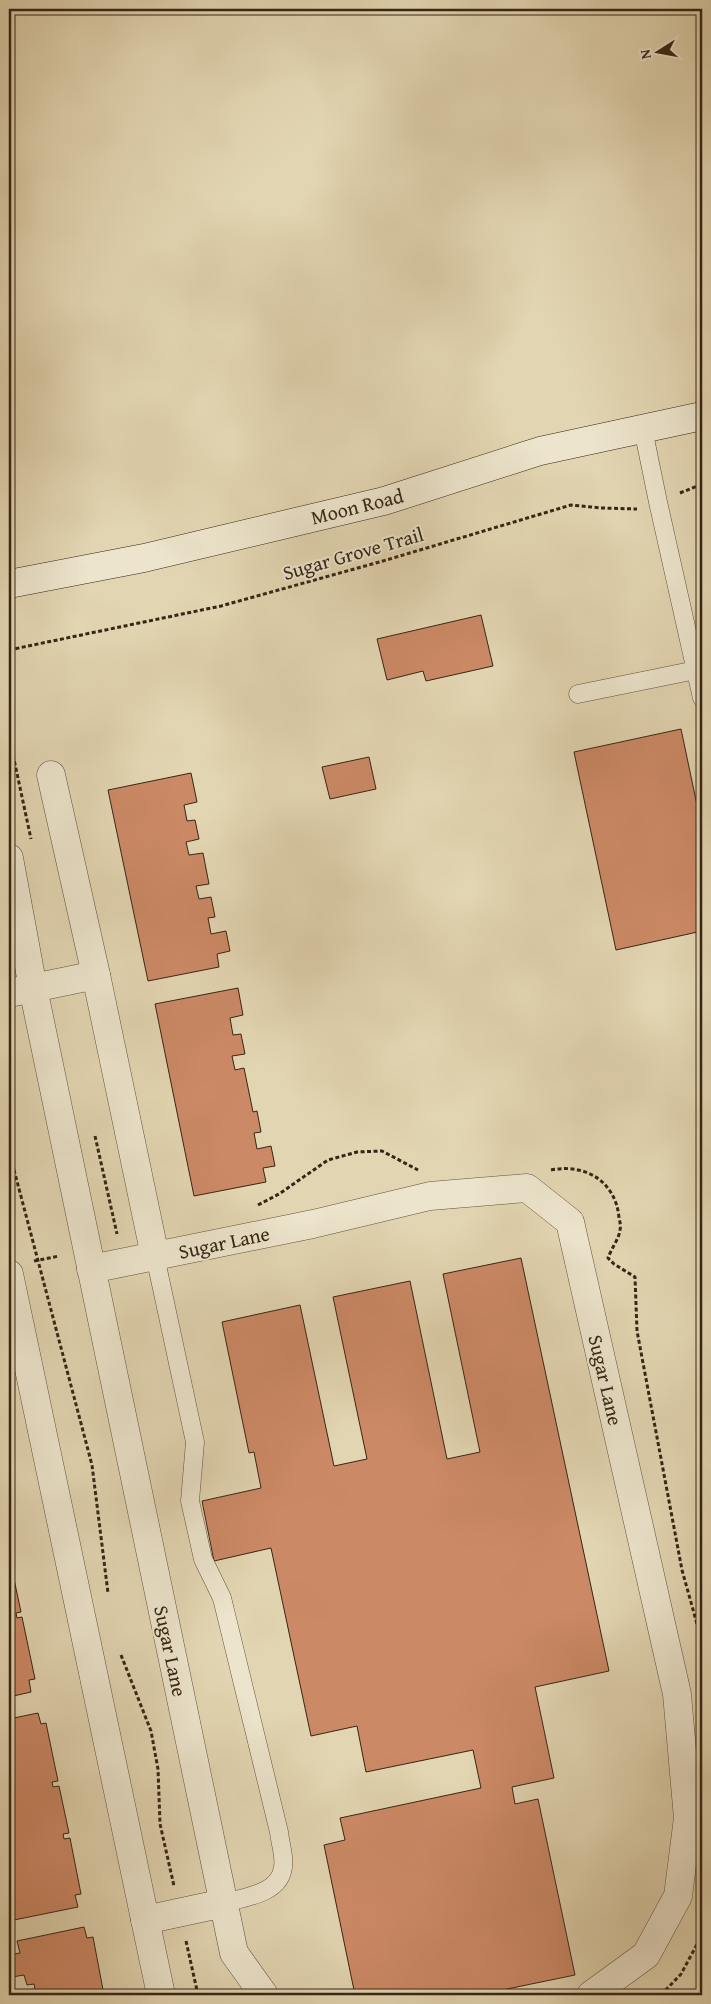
<svg xmlns="http://www.w3.org/2000/svg" width="711" height="2004" font-family="'Gentium Book Plus',serif">
<style>
.building{fill:#cc8966;stroke:#362516}
.lines{fill:none;stroke-linecap:round;stroke-linejoin:round}
.lane-casing{stroke:#61513d;stroke-width:19}
.street-casing{stroke:#61513d;stroke-width:29}
.secondary-casing{stroke:#362516;stroke-width:29}
.path{stroke:#362516;stroke-width:3;stroke-dasharray:4 2.5;stroke-linecap:butt}
.lane{stroke:#ece4cc;stroke-width:18}
.street{stroke:#ece4cc;stroke-width:28}
.secondary{stroke:#ece4cc;stroke-width:28}
.labels{text-anchor:middle;dominant-baseline:central;stroke-width:4;stroke-linejoin:round;paint-order:stroke}
.street-label{font-size:20px;fill:#362516;stroke:#ece4cc}
</style>
<rect width="100%" height="100%" fill="#e2d5b1"/>
<filter id="stains"><feTurbulence type="fractalNoise" baseFrequency=".004" numOctaves="4"/><feColorMatrix values="0 0 0 0 .2 0 0 0 0 .09 0 0 0 0 .02 0 0 0 .5 -.17"/></filter>
<radialGradient id="worn" r=".72"><stop offset=".6" stop-color="#630" stop-opacity="0"/><stop offset="1" stop-color="#630" stop-opacity=".3"/></radialGradient>
<g class="building">
<polygon points="481,615 493,666 426,681 423,671 387,680 377,639"/>
<polygon points="681,729 702,829 702,931 616,950 574,752"/>
<polygon points="369,757 376,789 330,799 322,767"/>
<polygon points="191,773 197,802 184,805 187,821 195,820 199,839 186,842 189,855 203,853 209,884 196,886 199,899 211,897 215,917 208,918 211,934 226,931 230,951 217,954 219,967 148,981 108,790"/>
<polygon points="238,988 243,1015 230,1018 233,1035 241,1034 245,1054 232,1056 235,1070 244,1068 253,1112 257,1111 261,1132 254,1133 257,1149 271,1146 275,1166 263,1168 266,1182 194,1196 155,1004"/>
<polygon points="521,1258 609,1671 535,1687 554,1778 512,1787 515,1804 538,1799 575,1975 478,1995 355,1995 324,1845 345,1840 340,1818 481,1788 473,1750 366,1772 357,1726 311,1736 271,1548 214,1561 202,1501 261,1488 254,1452 249,1453 222,1322 300,1305 334,1466 367,1459 333,1297 410,1281 447,1459 480,1452 443,1274"/>
<polygon points="11,1565 21,1612 16,1613 17,1618 22,1617 35,1679 29,1680 31,1692 9,1697 9,1566"/>
<polygon points="38,1713 41,1724 46,1723 58,1781 52,1782 53,1787 59,1786 69,1833 63,1834 64,1839 70,1838 81,1894 75,1895 78,1907 14,1920 12,1907 9,1908 9,1878 12,1878 9,1871 9,1719"/>
<polygon points="84,1927 87,1938 93,1937 104,1995 24,1995 23,1991 35,1989 34,1984 27,1985 24,1975 12,1977 9,1955 20,1953 17,1941"/>
</g>
<g class="lines">
<g class="lane-casing">
<g id="lane">
<polyline points="643,429 658,502 702,698"/>
<polyline points="578,694 696,670"/>
<path d="M 155,1256 L 195,1442 L 190,1501 L 203,1559 L 222,1598 L 279,1832 C 280,1843 285,1857 283,1867 C 280,1894 245,1897 224,1903"/>
</g>
</g>
<g class="street-casing">
<g id="street">
<polyline points="51,775 96,975"/>
<polyline points="9,858 33,988 234,1953 264,1995"/>
<polyline points="9,993 96,975 155,1256"/>
<polyline points="91,1269 313,1224 430,1196 527,1188 570,1222 677,1694 688,1818 678,1896 646,1955 591,1995"/>
<polyline points="9,1274 161,1995"/>
<polyline points="145,1920 224,1903"/>
</g>
</g>
<g class="secondary-casing">
<polyline id="secondary" points="9,584 144,558 384,501 540,451 702,416"/>
</g>
<g class="path">
<polyline points="680,493 702,484"/>
<polyline points="9,650 221,606 383,561 571,505 601,508 637,509"/>
<polyline points="9,736 31,839"/>
<polyline points="95,1136 117,1234"/>
<polyline points="9,1151 92,1465 108,1593"/>
<path d="M 551,1170 C 586,1163 616,1182 619,1218 C 620,1222 621,1226 620,1230 C 619,1239 611,1249 608,1258 L 614,1264 L 635,1277 L 637,1331 L 682,1570 L 702,1642"/>
<polyline points="258,1205 279,1194 328,1160 357,1152 382,1151 418,1170"/>
<polyline points="34,1261 59,1256"/>
<polyline points="121,1655 151,1731 158,1769 160,1824 174,1886"/>
<polyline points="186,1941 198,1995"/>
<polyline points="661,1995 681,1974 702,1935"/>
</g>
<use href="#lane" class="lane"/>
<use href="#street" class="street"/>
<use href="#secondary" class="secondary"/>
</g>
<g class="labels">
<g class="street-label">
<text transform="translate(357 506) rotate(-14)">Moon Road</text>
<text transform="translate(353 553) rotate(-16)">Sugar Grove Trail</text>
<text transform="translate(224 1242) rotate(-12)">Sugar Lane</text>
<text transform="translate(606 1380) rotate(77)">Sugar Lane</text>
<text transform="translate(171 1651) rotate(78)">Sugar Lane</text>
</g>
</g>
<rect width="711" height="2004" fill="none" stroke="#e2d5b1" stroke-width="30"/>
<rect x="10" y="10" width="691" height="1984" fill="none" stroke="#362516" stroke-width="2.5"/>
<rect x="15" y="15" width="681" height="1974" fill="none" stroke="#362516"/>
<g transform="translate(658 52) rotate(259)" stroke="#ece4cc" stroke-width="4" paint-order="stroke">
<path d="M0-4L9 19L0 12L-9 19Z" fill="#362516"/>
<text y="-8" font-size="14" font-weight="bold" text-anchor="middle" fill="#362516">N</text>
</g>
<rect width="100%" height="100%" filter="url(#stains)"/>
<rect width="100%" height="100%" fill="url(#worn)"/>
</svg>
